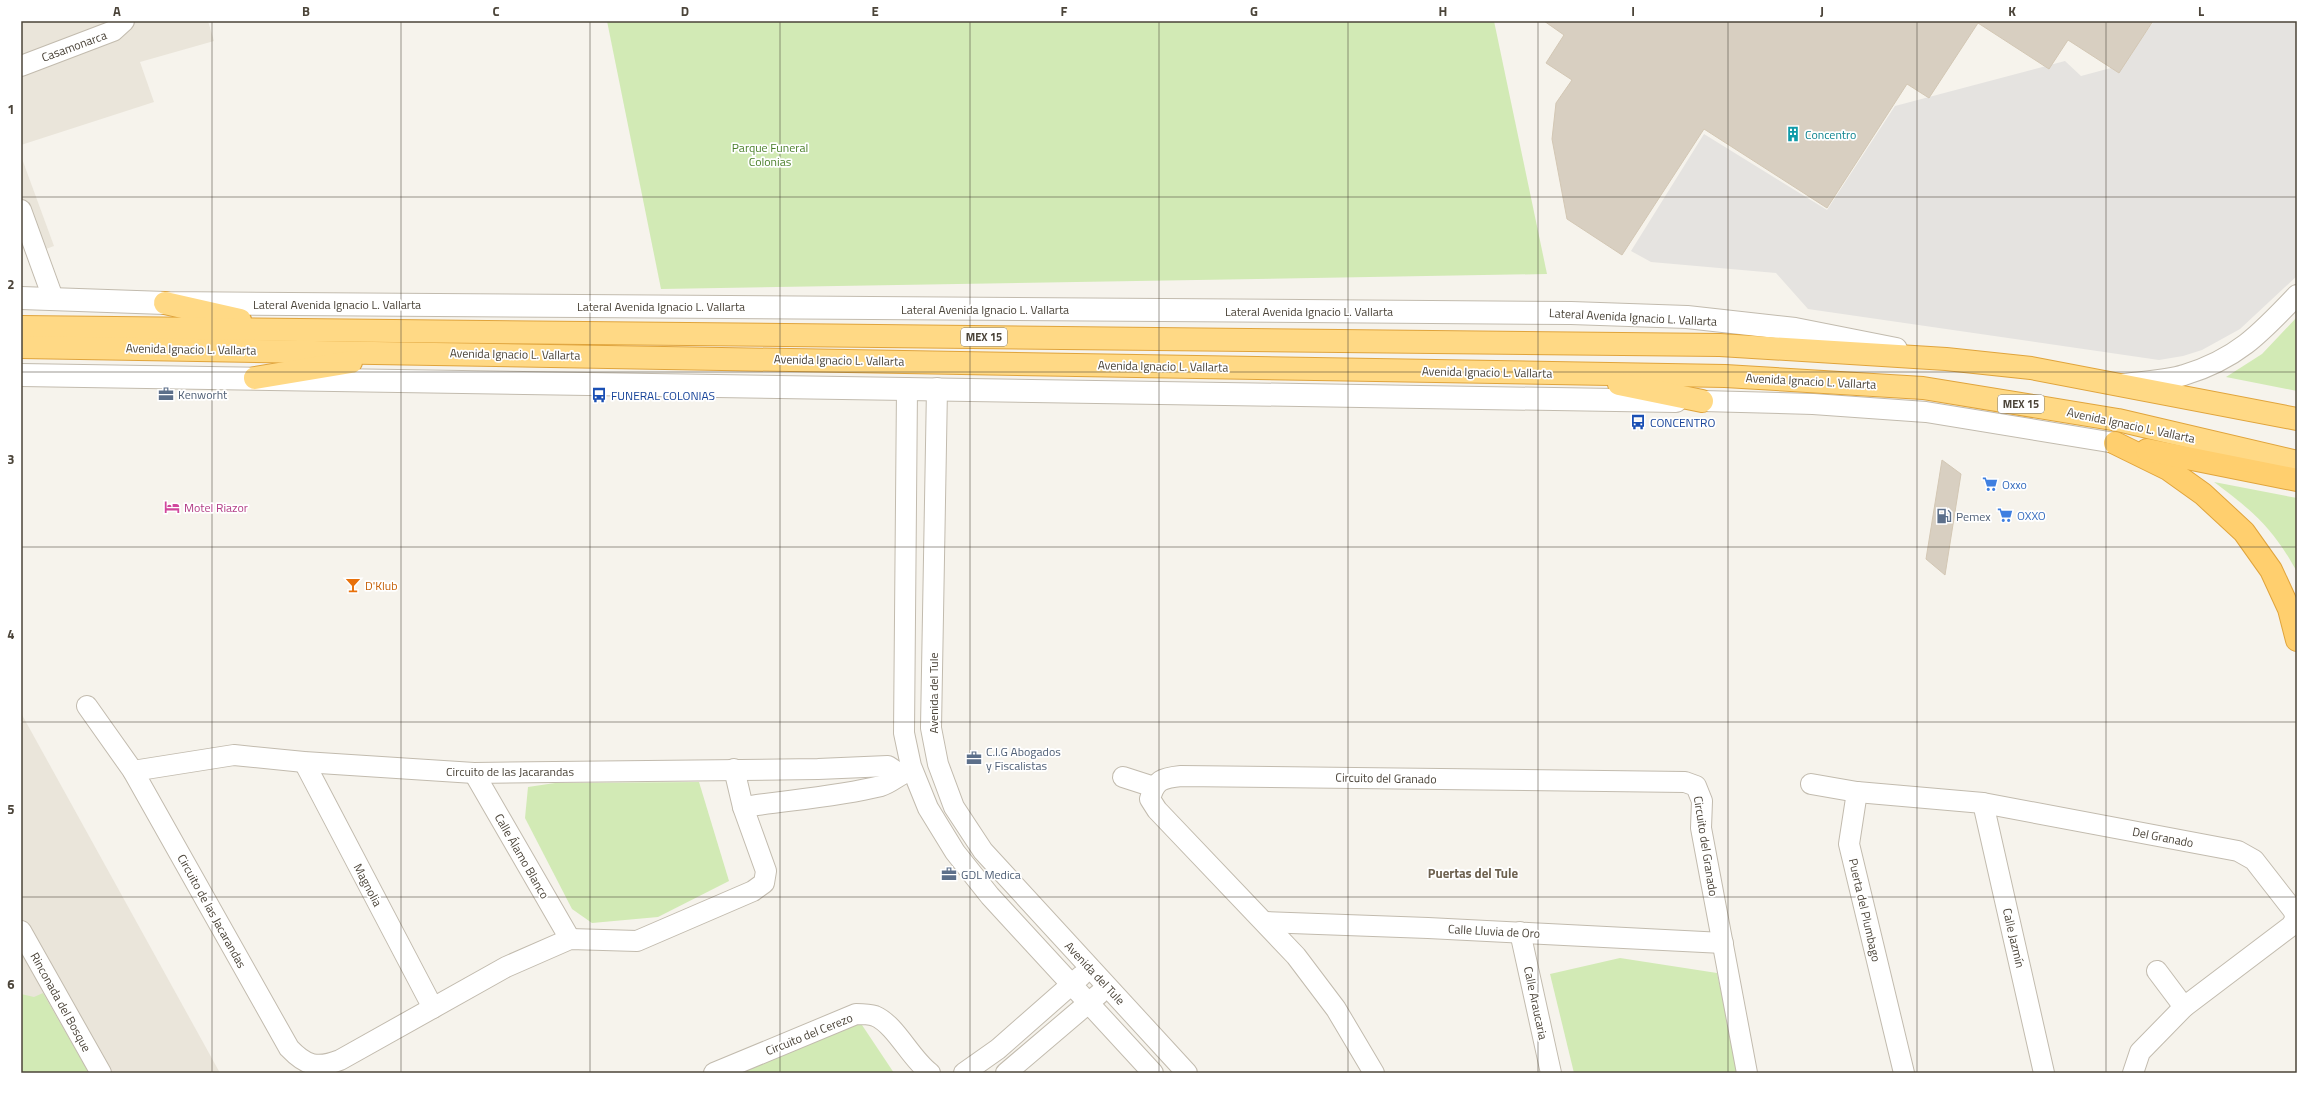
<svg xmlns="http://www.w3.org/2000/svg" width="2318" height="1094" font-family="'Titillium Web',sans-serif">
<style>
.residential{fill:#eae5da}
.green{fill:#d2eab5}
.parking{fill:#e5e3e0}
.building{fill:#d8cfc1;stroke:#d3c7b4}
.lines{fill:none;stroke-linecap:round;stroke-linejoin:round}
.minor-casing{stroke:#c2bbae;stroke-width:22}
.tertiary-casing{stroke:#c2bbae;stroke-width:24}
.trunk-casing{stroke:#e0a43c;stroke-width:24}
.motorway-casing{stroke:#e0a43c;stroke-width:24}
.minor{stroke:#fff;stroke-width:20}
.tertiary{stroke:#fff;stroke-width:22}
.trunk{stroke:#ffd985;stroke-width:22}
.motorway{stroke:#ffcf6e;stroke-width:22}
.grid{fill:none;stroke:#4b4439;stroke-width:1;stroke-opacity:0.55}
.labels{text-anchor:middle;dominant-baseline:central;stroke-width:3.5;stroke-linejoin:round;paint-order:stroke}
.shield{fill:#fff;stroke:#817c74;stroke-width:1}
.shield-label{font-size:11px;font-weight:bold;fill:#4b4439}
.street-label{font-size:12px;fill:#4b4439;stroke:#fff}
.culture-label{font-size:12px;fill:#0d838f;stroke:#fff;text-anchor:start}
.park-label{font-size:12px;fill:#4a7f2a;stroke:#fff}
.service-label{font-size:12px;fill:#4e5e75;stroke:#fff;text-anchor:start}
.transit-label{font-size:12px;fill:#164399;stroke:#fff;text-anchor:start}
.shop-label{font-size:12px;fill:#366cbe;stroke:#fff;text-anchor:start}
.hotel-label{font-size:12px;fill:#b23c85;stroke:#fff;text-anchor:start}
.food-label{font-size:12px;fill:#c56008;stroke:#fff;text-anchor:start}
.neighbourhood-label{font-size:13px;font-weight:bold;fill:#6e6250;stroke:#fff}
.neatline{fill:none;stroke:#4b4439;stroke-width:1.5}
.grid-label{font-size:13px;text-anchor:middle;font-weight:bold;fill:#4b4439}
</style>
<rect width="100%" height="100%" fill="#f6f3ec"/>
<g class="residential">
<polygon points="21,21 208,21 214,41 140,62 154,102 21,145"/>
<polygon points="21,156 54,246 30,255 21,232"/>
<polygon points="21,713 220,1073 21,1073"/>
</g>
<g class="green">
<polygon points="607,21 1494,21 1547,274 661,289"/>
<polygon points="2297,317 2297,391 2226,377 2262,354"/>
<path d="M 2214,482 L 2297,498 L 2297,572 C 2273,528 2253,511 2214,482 Z"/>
<polygon points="699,782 729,881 658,917 592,923 572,909 525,818 528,787 555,783"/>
<polygon points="1620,958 1717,973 1739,1073 1574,1073 1550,974"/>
<polygon points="43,993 89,1073 21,1073 21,994 34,997"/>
<polygon points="860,1022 894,1073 730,1073"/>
</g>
<polygon class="parking" points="2154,21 2297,21 2297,276 2240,329 2202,350 2183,356 2159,360 1808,309 1776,273 1651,262 1631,251 1704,134 1827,210 1895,106 2065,61 2081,76 2122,65"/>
<g class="building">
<polygon points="1544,21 2153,21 2119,73 2068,40 2049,69 1978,23 1929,98 1907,84 1827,208 1704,129 1622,255 1567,219 1552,139 1556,103 1572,80 1546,63 1564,35"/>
<polygon points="1942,460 1961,474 1945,575 1926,559"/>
</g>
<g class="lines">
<g class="minor-casing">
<g id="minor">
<polyline points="21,66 113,31 124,21"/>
<polyline points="21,210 53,298"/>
<path d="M 2124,384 C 2143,381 2166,381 2184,375 C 2237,359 2261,333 2297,295"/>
<polyline points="907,388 904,733 911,766 928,808 955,852 990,896 1153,1073"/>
<polyline points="937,388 931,728 938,764 954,807 983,851 1187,1073"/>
<polyline points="1702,401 1813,404 1926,412 2115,443"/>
<path d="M 87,706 L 133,771 L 289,1048 C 306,1066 317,1069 340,1060 L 506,967 L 570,939 L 637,941 L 753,891 L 764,883 L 766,871 L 743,807 L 734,769"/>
<polyline points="304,762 433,1008"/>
<polyline points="133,771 234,755 304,762 474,773 818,769 888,766 900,774"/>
<polyline points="474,773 570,939"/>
<polyline points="1123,777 1154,787"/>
<polyline points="1811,784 1857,792 1983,803 2238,851 2254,860 2293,910 2296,918 2291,926 2184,1007 2140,1052 2133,1073"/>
<polyline points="1857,792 1849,844 1904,1073"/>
<polyline points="1983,803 2044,1073"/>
<path d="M 743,807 C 789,800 836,797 881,786 C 891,783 900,774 911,770"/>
<polyline points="1265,922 1428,928 1723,943"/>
<polyline points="21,931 101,1073"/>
<polyline points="1520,932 1551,1073"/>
<polyline points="2157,971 2184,1007"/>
<path d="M 714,1073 L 856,1014 C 862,1014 869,1014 875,1016 C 896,1025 910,1058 930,1073"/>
<polyline points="964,1073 998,1049 1081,976"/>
<polyline points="1006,1073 1099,994"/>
<path d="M 1374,1073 L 1336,1009 L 1296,956 L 1157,810 L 1150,799 C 1155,780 1162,778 1181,776 L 1685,782 L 1696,786 L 1702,801 L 1701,828 L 1747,1073"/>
</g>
</g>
<g class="tertiary-casing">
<g id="tertiary">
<polyline points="21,298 165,303 1571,313 1687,317 1795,329 1896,349"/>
<polyline points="21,375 1676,401"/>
</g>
</g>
<g class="trunk-casing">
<g id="trunk">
<polyline points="165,303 240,320"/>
<polyline points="21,327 1720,345 1946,359 2031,368 2297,419"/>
<polyline points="21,347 1725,376 1923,388 2118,420 2297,462"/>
<polyline points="255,378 351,362"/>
<polyline points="1619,384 1702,401"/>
</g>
</g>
<g class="motorway-casing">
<g id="motorway">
<polyline points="2115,443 2168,469 2203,494 2244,532 2271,570 2289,609 2297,640"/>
<polyline points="2147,450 2297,480"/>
</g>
</g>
<use href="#minor" class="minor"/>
<use href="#tertiary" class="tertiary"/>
<use href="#trunk" class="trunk"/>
<use href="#motorway" class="motorway"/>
</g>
<path class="grid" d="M 212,21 L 212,1073M 401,21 L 401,1073M 590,21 L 590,1073M 780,21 L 780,1073M 970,21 L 970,1073M 1159,21 L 1159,1073M 1348,21 L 1348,1073M 1538,21 L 1538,1073M 1728,21 L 1728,1073M 1917,21 L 1917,1073M 2106,21 L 2106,1073M 21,197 L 2297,197M 21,372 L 2297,372M 21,547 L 2297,547M 21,722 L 2297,722M 21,897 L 2297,897"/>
<defs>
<g id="building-bare" transform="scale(1.2)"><path d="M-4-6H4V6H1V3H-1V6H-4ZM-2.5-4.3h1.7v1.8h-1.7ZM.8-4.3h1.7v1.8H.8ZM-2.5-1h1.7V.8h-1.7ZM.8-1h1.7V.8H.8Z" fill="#0f9aa8" stroke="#fff" stroke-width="2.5" paint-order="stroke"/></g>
<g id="office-bare" transform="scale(1.2)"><path d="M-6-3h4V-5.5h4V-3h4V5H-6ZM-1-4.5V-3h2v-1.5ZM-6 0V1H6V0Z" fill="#5c6f8a" stroke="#fff" stroke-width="2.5" paint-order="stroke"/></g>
<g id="bus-bare" transform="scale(1.2)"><path d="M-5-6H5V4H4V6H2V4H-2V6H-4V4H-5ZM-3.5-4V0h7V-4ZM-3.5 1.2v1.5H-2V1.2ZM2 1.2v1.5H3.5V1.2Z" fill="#1a4fb4" stroke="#fff" stroke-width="2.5" paint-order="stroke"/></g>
<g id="supermarket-bare" transform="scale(1.2)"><path d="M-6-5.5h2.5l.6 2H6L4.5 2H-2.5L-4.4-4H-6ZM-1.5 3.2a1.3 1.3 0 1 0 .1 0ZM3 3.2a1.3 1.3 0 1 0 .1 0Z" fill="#3f7fe0" stroke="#fff" stroke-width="2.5" paint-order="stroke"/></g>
<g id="hotel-bare" transform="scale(1.2)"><path d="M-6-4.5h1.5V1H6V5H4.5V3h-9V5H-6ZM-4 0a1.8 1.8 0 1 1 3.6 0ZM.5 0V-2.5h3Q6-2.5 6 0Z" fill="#d1479c" stroke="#fff" stroke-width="2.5" paint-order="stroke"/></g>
<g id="fuel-bare" transform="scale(1.2)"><path d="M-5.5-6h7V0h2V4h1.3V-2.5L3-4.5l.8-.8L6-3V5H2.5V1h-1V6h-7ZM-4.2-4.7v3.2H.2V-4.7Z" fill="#5c6f8a" stroke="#fff" stroke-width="2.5" paint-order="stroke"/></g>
<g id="bar-bare" transform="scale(1.2)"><path d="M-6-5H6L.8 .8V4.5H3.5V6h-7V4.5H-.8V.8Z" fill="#e8710a" stroke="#fff" stroke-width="2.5" paint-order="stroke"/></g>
</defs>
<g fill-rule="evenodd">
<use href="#building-bare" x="1793" y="134"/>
<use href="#office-bare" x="166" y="394"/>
<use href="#bus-bare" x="599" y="395"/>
<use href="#bus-bare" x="1638" y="422"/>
<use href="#supermarket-bare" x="1990" y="484"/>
<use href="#hotel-bare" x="172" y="507"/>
<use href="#supermarket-bare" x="2005" y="515"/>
<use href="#fuel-bare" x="1944" y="516"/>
<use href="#bar-bare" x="353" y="585"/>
<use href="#office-bare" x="974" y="758"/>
<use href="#office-bare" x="949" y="874"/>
</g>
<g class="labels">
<g class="shield">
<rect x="961" y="328" width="46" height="18" rx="3"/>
<rect x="1998" y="395" width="46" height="18" rx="3"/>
</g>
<g class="shield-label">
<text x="984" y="337">MEX 15</text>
<text x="2021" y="404">MEX 15</text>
</g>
<g class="street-label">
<text transform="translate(74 46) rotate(-20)">Casamonarca</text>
<text x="337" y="304">Lateral Avenida Ignacio L. Vallarta</text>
<text x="661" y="306">Lateral Avenida Ignacio L. Vallarta</text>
<text x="985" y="309">Lateral Avenida Ignacio L. Vallarta</text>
<text x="1309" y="311">Lateral Avenida Ignacio L. Vallarta</text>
<text transform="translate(1633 317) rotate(3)">Lateral Avenida Ignacio L. Vallarta</text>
<text transform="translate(191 349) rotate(1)">Avenida Ignacio L. Vallarta</text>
<text transform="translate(515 354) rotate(1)">Avenida Ignacio L. Vallarta</text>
<text transform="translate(839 360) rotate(1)">Avenida Ignacio L. Vallarta</text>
<text transform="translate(1163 366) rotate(1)">Avenida Ignacio L. Vallarta</text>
<text transform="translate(1487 372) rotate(1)">Avenida Ignacio L. Vallarta</text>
<text transform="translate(1811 381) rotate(3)">Avenida Ignacio L. Vallarta</text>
<text transform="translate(2131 425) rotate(12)">Avenida Ignacio L. Vallarta</text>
<text transform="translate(933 693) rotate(-90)">Avenida del Tule</text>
<text x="510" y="771">Circuito de las Jacarandas</text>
<text transform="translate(1386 778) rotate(1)">Circuito del Granado</text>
<text transform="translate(2163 837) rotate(11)">Del Granado</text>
<text transform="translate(1706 846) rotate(81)">Circuito del Granado</text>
<text transform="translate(522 856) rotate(60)">Calle Álamo Blanco</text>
<text transform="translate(368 885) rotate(62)">Magnolia</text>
<text transform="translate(1865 910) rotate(77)">Puerta del Plumbago</text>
<text transform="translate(212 911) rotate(61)">Circuito de las Jacarandas</text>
<text transform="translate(1494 931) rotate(3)">Calle Lluvia de Oro</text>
<text transform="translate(2014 938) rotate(77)">Calle Jazmín</text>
<text transform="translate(1095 973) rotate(47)">Avenida del Tule</text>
<text transform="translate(61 1002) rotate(61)">Rinconada del Bosque</text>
<text transform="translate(1536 1003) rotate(78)">Calle Araucaria</text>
<text transform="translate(809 1034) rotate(-22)">Circuito del Cerezo</text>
</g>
<g class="culture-label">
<text x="1805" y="134">Concentro</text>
</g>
<g class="park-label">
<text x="770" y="147">Parque Funeral<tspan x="770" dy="14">Colonias</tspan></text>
</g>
<g class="service-label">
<text x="178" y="394">Kenworht</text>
<text x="1956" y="516">Pemex</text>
<text x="986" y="751">C.I.G Abogados<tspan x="986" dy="14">y Fiscalistas</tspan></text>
<text x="961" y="874">GDL Medica</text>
</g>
<g class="transit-label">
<text x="611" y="395">FUNERAL COLONIAS</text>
<text x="1650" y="422">CONCENTRO</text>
</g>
<g class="shop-label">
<text x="2002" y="484">Oxxo</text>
<text x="2017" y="515">OXXO</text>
</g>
<g class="hotel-label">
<text x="184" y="507">Motel Riazor</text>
</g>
<g class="food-label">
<text x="365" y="585">D'Klub</text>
</g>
<g class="neighbourhood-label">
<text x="1473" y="873">Puertas del Tule</text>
</g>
</g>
<rect width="2318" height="1094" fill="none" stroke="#ffffff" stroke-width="44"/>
<rect x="22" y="22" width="2274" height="1050" class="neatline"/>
<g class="grid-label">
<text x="117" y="16">A</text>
<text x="306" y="16">B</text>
<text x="496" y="16">C</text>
<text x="685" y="16">D</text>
<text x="875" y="16">E</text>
<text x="1064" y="16">F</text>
<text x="1254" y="16">G</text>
<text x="1443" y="16">H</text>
<text x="1633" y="16">I</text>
<text x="1822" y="16">J</text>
<text x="2012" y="16">K</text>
<text x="2201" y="16">L</text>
<text x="11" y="114">1</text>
<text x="11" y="289">2</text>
<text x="11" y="464">3</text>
<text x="11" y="639">4</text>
<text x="11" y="814">5</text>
<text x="11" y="989">6</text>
</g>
</svg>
